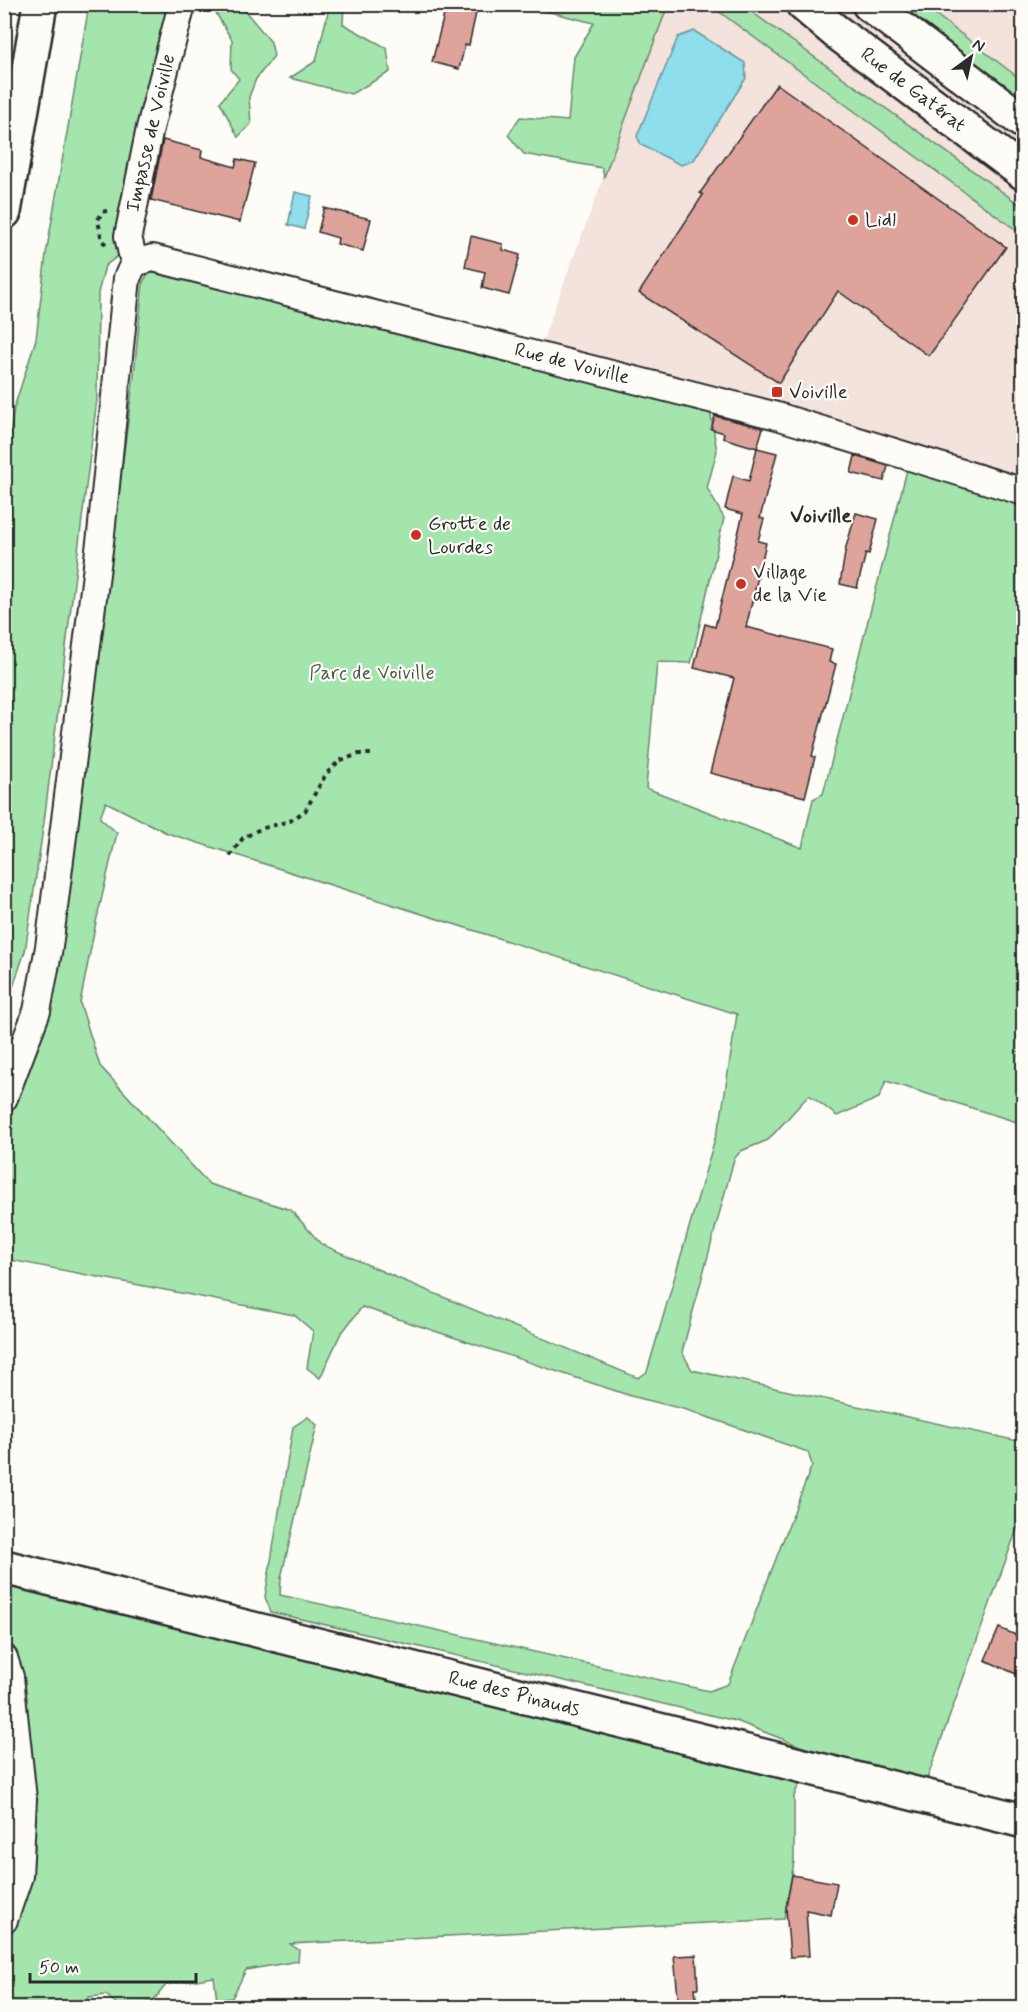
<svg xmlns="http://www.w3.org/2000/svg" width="1028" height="2012" font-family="Mynerve,sans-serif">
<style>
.built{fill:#f4e2dc}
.green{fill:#a4e5ae;stroke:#68886c;stroke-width:1.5;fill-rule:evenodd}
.water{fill:#8edeeb;stroke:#66969e;stroke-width:1.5}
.building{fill:#dea49c;stroke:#2b2b2b;stroke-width:1.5}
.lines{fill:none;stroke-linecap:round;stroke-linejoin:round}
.street-casing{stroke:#2b2b2b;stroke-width:30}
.secondary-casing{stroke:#2b2b2b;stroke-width:38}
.primary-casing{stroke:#2b2b2b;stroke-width:38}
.highway-casing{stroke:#2b2b2b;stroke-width:38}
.path{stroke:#2b2b2b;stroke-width:4;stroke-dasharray:4.5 4.5;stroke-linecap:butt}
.street{stroke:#fdfcf7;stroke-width:26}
.secondary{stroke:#fdfcf7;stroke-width:33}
.primary{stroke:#fdfcf7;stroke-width:33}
.highway{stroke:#fdfcf7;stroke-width:33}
.poi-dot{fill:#c8321e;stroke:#fdfcf7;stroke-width:2}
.labels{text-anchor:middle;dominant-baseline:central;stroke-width:4.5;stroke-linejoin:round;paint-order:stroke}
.street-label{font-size:20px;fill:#2b2b2b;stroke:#fdfcf7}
.poi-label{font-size:20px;fill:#2b2b2b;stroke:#fdfcf7;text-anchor:start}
.park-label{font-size:20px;fill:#495a4c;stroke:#fdfcf7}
.neighbourhood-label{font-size:21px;font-weight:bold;fill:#2b2b2b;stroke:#fdfcf7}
</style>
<rect width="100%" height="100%" fill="#fdfcf7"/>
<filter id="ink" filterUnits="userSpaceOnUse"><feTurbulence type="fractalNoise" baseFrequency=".0167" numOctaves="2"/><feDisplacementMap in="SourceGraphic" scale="12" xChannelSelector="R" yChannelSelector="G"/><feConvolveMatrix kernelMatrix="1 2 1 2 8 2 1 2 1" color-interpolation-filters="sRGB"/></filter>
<g filter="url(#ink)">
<polygon class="built" points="668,5 1023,5 1023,498 825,441 533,366"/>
<g class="green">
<path d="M 89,5 L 197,5 C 175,82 151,158 141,238 L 105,266 L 98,293 L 97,399 L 44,822 L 25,951 L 5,1011 L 5,467 L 14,408 L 36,339 L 46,254 Z"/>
<polygon points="211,5 240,5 271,42 274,56 256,79 249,97 251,124 238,137 220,102 239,79 231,69 232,40"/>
<polygon points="344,5 343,24 387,48 390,72 351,94 290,78 316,61 329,8"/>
<polygon points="521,5 668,5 604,177 602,168 524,154 508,135 520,117 568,121 574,57 594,23"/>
<polygon points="710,5 742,5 1023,207 1023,235"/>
<polygon points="884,5 923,5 1023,81 1023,110"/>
<path d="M 149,272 L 710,410 L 717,451 L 707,488 L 724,518 L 691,663 L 657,662 L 646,788 L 802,848 L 813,799 L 823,794 L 908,466 L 1023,503 L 1023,1124 L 886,1081 L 879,1098 L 837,1116 L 809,1095 L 768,1140 L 741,1151 L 734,1159 L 682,1352 L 692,1370 L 1023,1442 L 1023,1527 L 1018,1526 L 927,1779 L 813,1751 L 736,1721 L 271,1612 L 265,1597 L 293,1427 L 308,1417 L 317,1425 L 281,1578 L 280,1595 L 709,1691 L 728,1684 L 812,1465 L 808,1452 L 687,1410 L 631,1396 L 362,1307 L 340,1335 L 320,1378 L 307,1368 L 313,1331 L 294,1315 L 5,1259 L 4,1122 L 45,1017 L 70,867 L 134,375 L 143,282 ZM 106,802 L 167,833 L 737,1014 L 721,1118 L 647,1372 L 638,1378 L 395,1277 L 321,1244 L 291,1210 L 209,1184 L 100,1066 L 80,1003 L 96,922 L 117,833 L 100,818 Z"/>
<polygon points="5,1581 802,1777 794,1796 794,1862 784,1919 290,1944 299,1950 298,1961 246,1970 232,1998 217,2000 214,1977 166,1985 152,2002 119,2006 106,1995 89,1997 88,2008 5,2007 4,1941 30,1869 35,1848 21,1688 5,1624"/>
</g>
<g class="water">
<polygon points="694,31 745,63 746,78 694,160 681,165 641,145 637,136 678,37"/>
<polygon points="295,192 312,196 304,229 288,225"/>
</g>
<g class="building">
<polygon points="446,7 476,13 469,45 465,45 459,69 432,62"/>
<polygon points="777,84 1006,247 929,356 838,291 779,383 639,293 703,195 700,193"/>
<polygon points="163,140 202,150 201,157 235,167 237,159 255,163 240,222 151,200"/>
<polygon points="324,208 371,219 363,251 337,244 338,238 318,232"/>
<polygon points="471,236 503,244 503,250 520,255 509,295 482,288 485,272 465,267"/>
<polygon points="715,416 763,428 757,448 723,438 724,433 711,429"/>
<polygon points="757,448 777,453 760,518 764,519 758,541 766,543 746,627 832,649 829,662 836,664 812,756 815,757 805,797 710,773 734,678 694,668 705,624 715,627 743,514 725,509 733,476 749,481"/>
<polygon points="855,456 888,466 884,481 851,473"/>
<polygon points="856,513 878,519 869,554 866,553 857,588 840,584 846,547"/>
<polygon points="999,1628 1023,1638 1023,1677 985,1660"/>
<polygon points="792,1875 837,1883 831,1915 806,1910 809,1956 790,1957 786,1908"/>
<polygon points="696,1955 698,1988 695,1988 697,2007 679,2007 674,1956"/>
</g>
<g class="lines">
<g class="street-casing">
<g id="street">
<polyline points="134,263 128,236 150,128 182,4"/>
<polyline points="4,1098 37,1011 49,947 101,534 127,278 134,263 153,258 777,416 1024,492"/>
<polyline points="4,1658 10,1677 23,1799 19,1876 4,1920"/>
</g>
</g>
<g class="secondary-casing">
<polyline id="secondary" points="4,1567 1024,1821"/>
</g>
<g class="primary-casing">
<g id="primary">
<polyline points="803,4 835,31 1024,173"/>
<polyline points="869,4 1024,122"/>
</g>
</g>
<g class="highway-casing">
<polyline id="highway" points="4,212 40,4"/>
</g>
<g class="path">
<polyline points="106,244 102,241 98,220 102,212 110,210"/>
<polyline points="1024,431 1020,440 1024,441"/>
<polyline points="230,856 243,838 260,829 290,821 305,811 326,774 339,761 359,754 375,754"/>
</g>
<use href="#street" class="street"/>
<use href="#secondary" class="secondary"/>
<use href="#primary" class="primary"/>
<use href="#highway" class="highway"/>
</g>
</g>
<g class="poi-dot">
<circle cx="853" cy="220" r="6"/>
<rect x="771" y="386" width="12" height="12" rx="3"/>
<circle cx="416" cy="535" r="6"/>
<circle cx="741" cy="584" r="6"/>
</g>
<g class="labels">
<g class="street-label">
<text transform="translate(913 90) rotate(37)">Rue de Gatérat</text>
<text transform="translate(151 133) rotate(-77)">Impasse de Voiville</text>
<text transform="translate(572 364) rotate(14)">Rue de Voiville</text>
<text transform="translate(514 1694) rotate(14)">Rue des Pinauds</text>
</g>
<g class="poi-label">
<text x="865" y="220">Lidl</text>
<text x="789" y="392">Voiville</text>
<text x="428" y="524">Grotte de<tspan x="428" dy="23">Lourdes</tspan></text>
<text x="753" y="572">Village<tspan x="753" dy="23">de la Vie</tspan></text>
</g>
<g class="park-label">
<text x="372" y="673">Parc de Voiville</text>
</g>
<g class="neighbourhood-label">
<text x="821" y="516">Voiville</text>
</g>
</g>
<rect width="1028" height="2012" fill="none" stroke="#fdfcf7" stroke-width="24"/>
<rect x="12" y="12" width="1004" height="1988" fill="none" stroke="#2b2b2b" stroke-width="2" filter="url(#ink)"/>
<g transform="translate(971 57) rotate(33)" stroke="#fdfcf7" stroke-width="4.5" paint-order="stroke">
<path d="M0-4.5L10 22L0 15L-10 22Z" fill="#2b2b2b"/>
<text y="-9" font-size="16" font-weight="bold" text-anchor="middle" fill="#2b2b2b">N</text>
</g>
<path d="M30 1973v9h166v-9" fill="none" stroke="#2b2b2b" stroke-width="3"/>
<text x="39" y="1973" font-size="18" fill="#2b2b2b" stroke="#fdfcf7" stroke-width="4.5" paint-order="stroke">50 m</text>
</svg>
